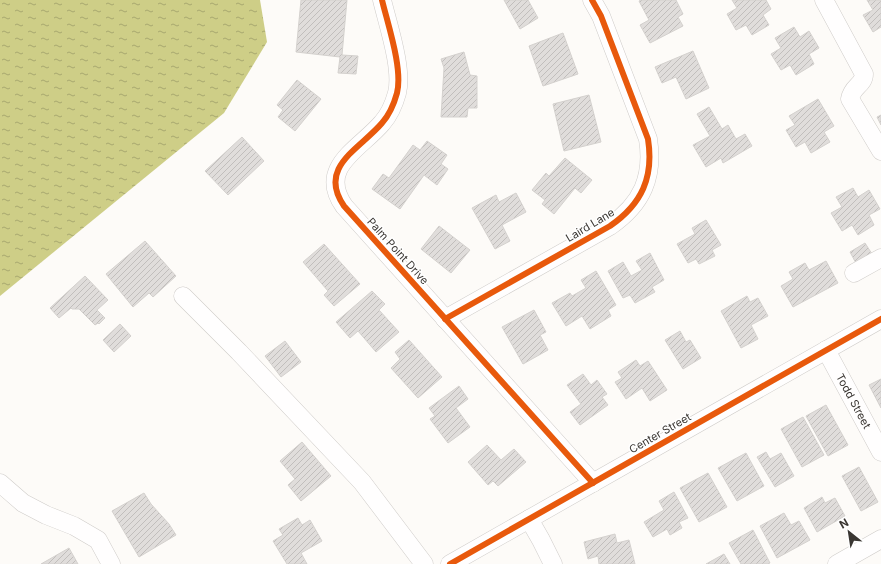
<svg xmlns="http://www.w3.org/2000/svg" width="881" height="564" font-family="Inter,sans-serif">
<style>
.water{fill:url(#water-ripples)}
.building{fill:url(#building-hatch);stroke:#d4d1ce}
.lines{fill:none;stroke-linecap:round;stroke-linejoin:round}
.minor-casing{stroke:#cfccc9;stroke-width:19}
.minor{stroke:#fffefe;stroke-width:18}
.cycleway-casing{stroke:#fff;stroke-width:8}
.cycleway{stroke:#e8590c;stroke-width:6}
.labels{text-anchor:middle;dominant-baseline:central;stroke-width:3;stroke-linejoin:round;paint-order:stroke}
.street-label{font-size:11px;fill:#3a3632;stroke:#fff}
</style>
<defs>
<pattern id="water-ripples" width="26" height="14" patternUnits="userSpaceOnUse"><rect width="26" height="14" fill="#cece87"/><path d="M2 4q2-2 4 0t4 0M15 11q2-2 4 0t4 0" fill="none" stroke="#a8a86f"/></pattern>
<pattern id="building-hatch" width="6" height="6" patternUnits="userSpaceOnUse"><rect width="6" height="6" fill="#e0dddb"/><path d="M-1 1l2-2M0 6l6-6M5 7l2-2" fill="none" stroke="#c1bebc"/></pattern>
</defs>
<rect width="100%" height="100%" fill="#fdfbf8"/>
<polygon class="water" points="0,0 260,0 267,42 224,113 0,296"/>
<g class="building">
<polygon points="301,0 347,0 342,55 358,56 356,74 338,73 340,57 296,52"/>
<polygon points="504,0 528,0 538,18 520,29"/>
<polygon points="641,0 676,0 683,14 678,17 683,26 650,43 640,25 649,20 639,1"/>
<polygon points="732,0 766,0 771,9 763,15 769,25 752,35 746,25 736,30 727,14 737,8"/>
<polygon points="867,0 881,0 881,27 873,32 863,15 873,10"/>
<polygon points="794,27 800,37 809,31 819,48 809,54 814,64 796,75 790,65 781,70 771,54 781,48 775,38"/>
<polygon points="563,33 578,74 543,86 529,46"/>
<polygon points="693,51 709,88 686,99 676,77 662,83 655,67"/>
<polygon points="464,52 470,75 477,76 477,108 468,108 467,117 441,117 444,68 441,59"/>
<polygon points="297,80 321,99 295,131 278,117 283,110 277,105"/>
<polygon points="589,95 601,142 564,151 553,104"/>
<polygon points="818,99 834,126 824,132 830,142 811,153 805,142 796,147 786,130 795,125 789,116"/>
<polygon points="709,107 722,129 728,125 736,139 745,134 752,146 723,163 721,158 706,167 693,145 710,136 697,114"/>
<polygon points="881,115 881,125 877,117"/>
<polygon points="242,137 264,161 228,195 205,171"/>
<polygon points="427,141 447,155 441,164 448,169 437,185 424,175 400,209 372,189 383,174 389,178 413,145 420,150"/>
<polygon points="565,158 592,180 581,193 575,188 554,214 542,204 545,200 532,190 546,173 549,176"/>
<polygon points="853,188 858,197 869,190 880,209 869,215 874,225 858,235 852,225 842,231 831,213 842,207 836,197"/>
<polygon points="516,193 526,212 502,225 510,241 495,249 472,208 496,195 499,202"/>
<polygon points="706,220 721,245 712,250 715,256 699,264 696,259 688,263 677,244 695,234 692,228"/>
<polygon points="439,226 470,250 451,273 421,249"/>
<polygon points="145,241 176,276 153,297 149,293 133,307 106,274"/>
<polygon points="865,243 874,257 858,267 850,252"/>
<polygon points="324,244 360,284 334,306 324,295 328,291 303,262"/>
<polygon points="650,253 664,280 652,287 655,292 635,303 630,295 623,298 608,271 623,262 631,276 642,270 636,261"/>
<polygon points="826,261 838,283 793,307 781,286 793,279 789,272 805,263 809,270"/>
<polygon points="596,271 616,305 608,310 611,316 590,329 582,316 566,326 552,303 570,293 572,296 586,288 581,280"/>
<polygon points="85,276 108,300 97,310 105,318 99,324 98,323 95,325 79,309 72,309 71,308 59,318 50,308"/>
<polygon points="372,291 385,304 379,310 399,332 376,352 358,331 350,338 336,322"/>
<polygon points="747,296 750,302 758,298 768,316 751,325 758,339 741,348 721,311"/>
<polygon points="534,310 546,332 540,335 548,350 523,364 502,327"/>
<polygon points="120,324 131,336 114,352 103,340"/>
<polygon points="680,331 686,342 690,340 701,358 683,369 665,340"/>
<polygon points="409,340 442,377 418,398 391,368 400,359 395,352"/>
<polygon points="285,341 301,362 281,377 265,356"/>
<polygon points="636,360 640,366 648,361 667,390 650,401 642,388 626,399 615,382 622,378 618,372"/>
<polygon points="583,374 591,385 597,380 607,394 602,397 608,405 580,425 570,412 581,404 567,385"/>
<polygon points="881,379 881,408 869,385"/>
<polygon points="459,386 468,399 456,408 470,427 448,443 430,419 435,416 429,408"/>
<polygon points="826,405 848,445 828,456 806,416"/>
<polygon points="803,417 824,455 802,467 781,429"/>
<polygon points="302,442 331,476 301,501 288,485 295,479 280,461"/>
<polygon points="487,445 501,460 514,449 526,462 498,486 493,481 488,485 468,462"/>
<polygon points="766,452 770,459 781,453 794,476 775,487 757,457"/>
<polygon points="746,453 764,486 737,501 718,468"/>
<polygon points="859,467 878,502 861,511 842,476"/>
<polygon points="708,473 727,507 699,522 680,488"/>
<polygon points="674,492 688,518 679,522 682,528 670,535 667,529 653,537 644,522 664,510 659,501"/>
<polygon points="144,493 151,504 169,524 176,535 139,557 112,511"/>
<polygon points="822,497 825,503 835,498 845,516 817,532 804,508"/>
<polygon points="784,513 791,525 799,521 810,540 777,558 760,526"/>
<polygon points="298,518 302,525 310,520 322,541 301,553 307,564 287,564 273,541 283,535 279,529"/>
<polygon points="753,530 770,563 768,564 741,564 729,543"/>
<polygon points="615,534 617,543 629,540 635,564 599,564 598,556 588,559 584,542"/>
<polygon points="69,548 78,564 41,564"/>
<polygon points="724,554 730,564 706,564"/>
</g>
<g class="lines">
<g class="minor-casing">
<g id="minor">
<path d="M 382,0 C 388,25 403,69 397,93 C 394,104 390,114 382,123 C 360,149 317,167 344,206 L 593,483"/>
<path d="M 824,0 L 864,74 C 864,85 852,86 850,99 L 881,151"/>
<polyline points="854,273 881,258"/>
<polyline points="183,296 239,352 362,482 424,564"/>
<path d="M 445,319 L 610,226 C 642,204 654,177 648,139 L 601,16 L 592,0"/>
<path id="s1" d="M 826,350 L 881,452"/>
<polyline points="0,483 23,503 46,515 74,526 98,540 111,564"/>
<polyline points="529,519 541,540 553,564"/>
<polyline points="450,564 881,319"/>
<polyline points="837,564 881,539"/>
</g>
</g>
<use href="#minor" class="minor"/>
<g class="cycleway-casing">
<g id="cycleway">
<path d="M 382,0 C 388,25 403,69 397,93 C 394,104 390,114 382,123 C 360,149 317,167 344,206 L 593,483"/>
<path d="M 445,319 L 610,226 C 642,204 654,177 648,139 L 601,16 L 592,0"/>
<polyline points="450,564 881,319"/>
</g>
</g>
<use href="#cycleway" class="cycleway"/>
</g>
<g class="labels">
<g class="street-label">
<text transform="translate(590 225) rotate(-31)">Laird Lane</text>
<text transform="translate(398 251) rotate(48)">Palm Point Drive</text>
<text stroke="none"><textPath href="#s1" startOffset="58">Todd Street</textPath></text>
<text transform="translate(660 433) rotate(-30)">Center Street</text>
</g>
</g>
<g transform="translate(849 532) rotate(330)" stroke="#ffffff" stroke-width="3" paint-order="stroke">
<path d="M0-3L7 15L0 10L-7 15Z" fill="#3a3632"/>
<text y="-6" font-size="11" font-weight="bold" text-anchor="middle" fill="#3a3632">N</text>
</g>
</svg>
